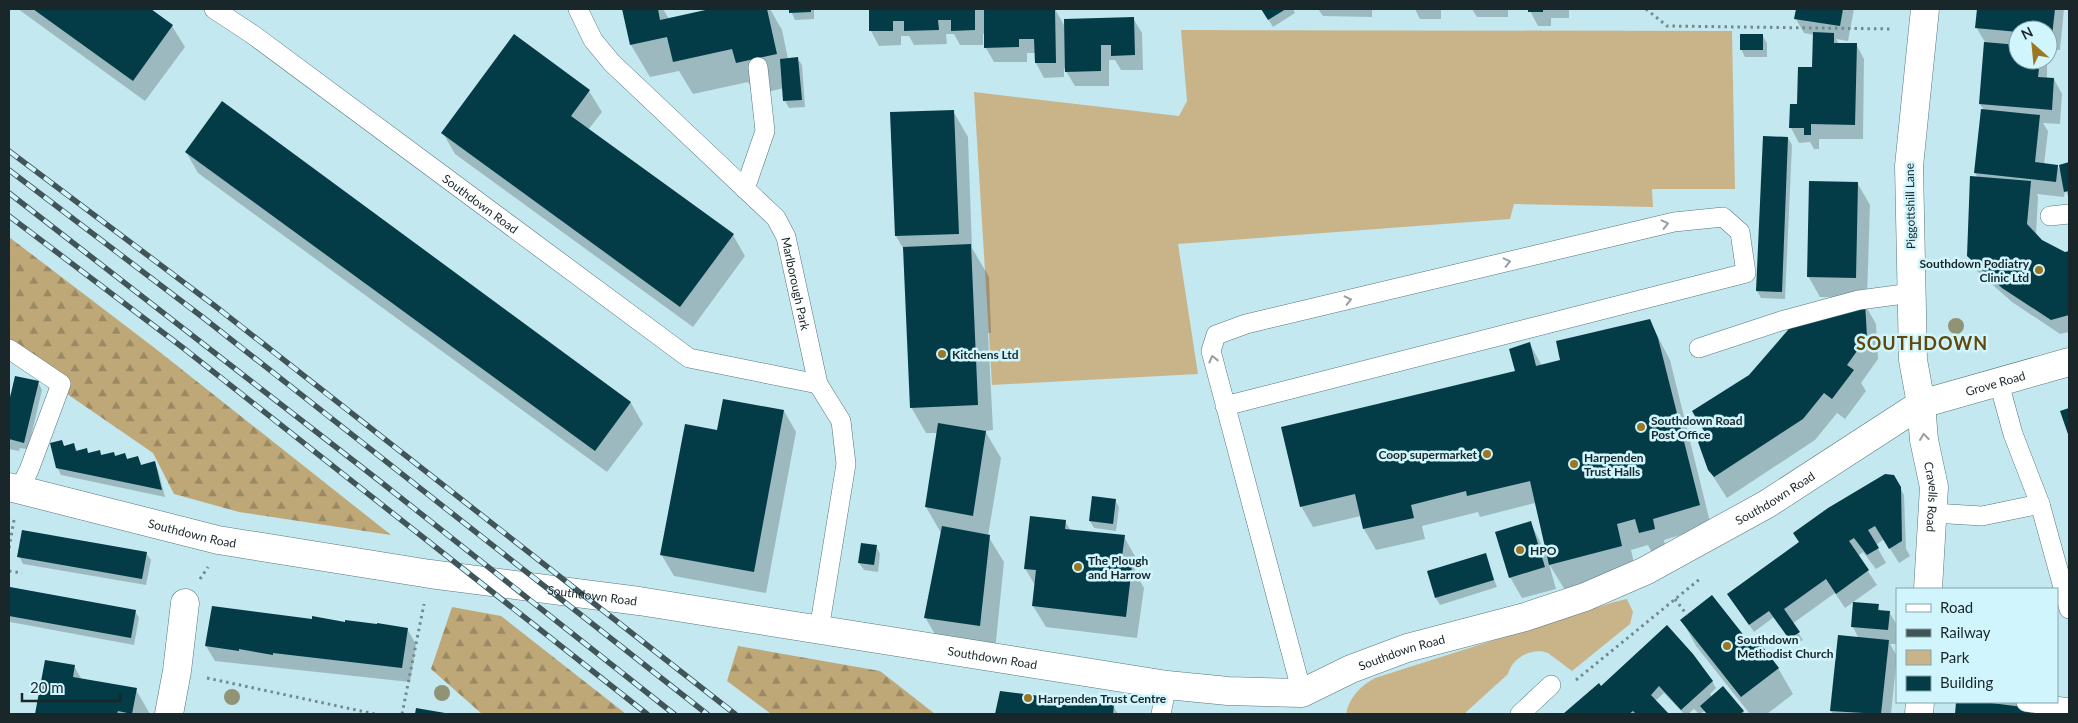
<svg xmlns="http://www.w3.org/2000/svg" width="2078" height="723" font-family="Lato,sans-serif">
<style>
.forest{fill:url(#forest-firs)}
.green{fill:#c9b48a}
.shadow{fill:#0003}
.building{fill:#033c46}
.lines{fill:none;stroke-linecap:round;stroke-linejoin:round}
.lane-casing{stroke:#55767e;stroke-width:20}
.street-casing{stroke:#55767e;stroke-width:29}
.secondary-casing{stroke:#55767e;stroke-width:29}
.path{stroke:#708a8f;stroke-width:3;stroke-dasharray:2.5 4;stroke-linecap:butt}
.lane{stroke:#fff;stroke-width:19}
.street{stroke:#fff;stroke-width:28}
.secondary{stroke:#fff;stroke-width:28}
.rail-casing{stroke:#415458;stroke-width:5.5}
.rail{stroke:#d1f5fd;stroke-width:4;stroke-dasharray:11;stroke-linecap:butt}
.tree{fill:#909376}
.oneway{stroke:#989e9f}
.poi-dot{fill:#9a7722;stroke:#d1f5fd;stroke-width:2}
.labels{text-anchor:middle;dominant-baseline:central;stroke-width:5;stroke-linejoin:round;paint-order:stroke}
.street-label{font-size:12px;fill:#19272a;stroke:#d1f5fd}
.poi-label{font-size:12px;font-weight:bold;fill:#19272a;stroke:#d1f5fd;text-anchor:start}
.district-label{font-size:18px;font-weight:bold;letter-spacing:1px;fill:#60480b;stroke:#d1f5fd}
</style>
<defs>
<pattern id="forest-firs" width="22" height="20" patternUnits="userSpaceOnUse" patternTransform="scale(1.25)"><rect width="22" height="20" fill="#bfa878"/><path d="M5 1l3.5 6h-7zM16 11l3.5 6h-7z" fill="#9a8963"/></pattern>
</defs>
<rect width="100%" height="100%" fill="#c4e8f0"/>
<g class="forest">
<polygon points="9,237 156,349 391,535 239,512 174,494 153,453 9,354"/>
<polygon points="452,607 501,616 626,714 482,714 431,669"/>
<polygon points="738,646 880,671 935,714 771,714 727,681"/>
</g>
<g class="green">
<polygon points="1181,30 1732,31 1735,189 1652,189 1653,207 1514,204 1510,219 1178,244 1198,374 992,385 974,92 1179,116 1187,101"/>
<path d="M 1627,599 L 1633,612 L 1630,624 L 1572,671 L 1548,653 C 1532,647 1512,658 1508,674 L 1464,714 L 1346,714 C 1349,698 1360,686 1375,678 L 1614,602 Z"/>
</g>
<g class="shadow">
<polygon points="18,9 149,9 172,26 185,47 145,101"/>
<polygon points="623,9 663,9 669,19 716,9 770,9 782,30 788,59 797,58 802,65 805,107 789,108 785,101 784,88 755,95 748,82 693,94 679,71 650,77 631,45"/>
<polygon points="790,9 814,9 814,19 795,20"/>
<polygon points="870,9 983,9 983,10 1055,9 1065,27 1133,18 1142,33 1143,70 1121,70 1115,60 1109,60 1109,86 1075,86 1064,68 1064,77 1044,78 1036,63 1036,53 1027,53 1027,62 994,62 986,48 985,34 983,34 983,45 960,45 954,34 946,34 947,44 914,45 909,36 901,36 901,45 879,46 871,31"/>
<polygon points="1262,9 1293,9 1295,13 1273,27"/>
<polygon points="1318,9 1441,9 1441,19 1420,19 1415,9 1372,9 1372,17 1323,16"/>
<polygon points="1472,9 1569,9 1569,18 1551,18 1551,26 1538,26 1529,9 1508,9 1508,17 1477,17"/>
<polygon points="1797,9 1854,9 1848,41 1836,39 1839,44 1856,44 1864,59 1863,139 1819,139 1819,149 1814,149 1810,142 1799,143 1791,128 1813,69 1814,35 1804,33 1796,19"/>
<polygon points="1978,9 2064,9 2060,50 2048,49 2048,30 2018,30 2018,60 2047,60 2047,79 2054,79 2062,94 2060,124 2043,123 2048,131 2044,165 2057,166 2062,173 2060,165 2069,164 2069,198 2065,190 2064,197 2037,194 2038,197 2036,235 2042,241 2065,253 2069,252 2069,332 2060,334 2012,302 1977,271 1968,256 1978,178 1975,173 1984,110 1980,104 1985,42 1976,27"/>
<polygon points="1762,35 1767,43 1767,57 1745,57 1741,49"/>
<polygon points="589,91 602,112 588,130 733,235 745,256 693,327 455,154 443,133"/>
<polygon points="953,111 968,137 972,248 989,277 991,333 988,333 993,430 985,431 1001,458 988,536 1004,562 995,651 940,643 925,617 941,533 926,507 938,433 926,433 911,407 904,250 896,236 892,114"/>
<polygon points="1788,138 1792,145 1785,299 1761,298 1757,291"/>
<polygon points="186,152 631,403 643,424 607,472 198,173"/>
<polygon points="1858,184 1870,205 1867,298 1820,297 1808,276"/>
<polygon points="1864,303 1876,324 1878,359 1861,383 1866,391 1845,419 1837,413 1815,440 1727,498 1709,470 1708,437"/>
<polygon points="1649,320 1670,360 1711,526 1664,540 1666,550 1652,553 1648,545 1631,550 1636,572 1565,590 1549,564 1556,589 1522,598 1510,577 1530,522 1545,551 1547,550 1535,503 1480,517 1478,512 1422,526 1425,539 1376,550 1364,529 1361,516 1313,527 1301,506 1516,372 1530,344 1542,366 1562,361"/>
<polygon points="38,382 42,390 28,449 20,448 19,451 9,449 9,391 12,396"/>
<polygon points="784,411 796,432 766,593 674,576 661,554 718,432"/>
<polygon points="62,442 65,447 73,445 78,452 86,450 89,454 99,451 102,456 113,453 116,457 125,455 128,460 138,458 142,466 154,462 158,470 165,497 61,475 57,467"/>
<polygon points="1893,476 1904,495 1906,549 1910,556 1899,563 1884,539 1876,545 1886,563 1876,569 1863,552 1858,556 1877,585 1845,608 1835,593 1792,624 1803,640 1794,645 1774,617 1754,632 1733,601"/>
<polygon points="1093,497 1115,500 1119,507 1116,531 1094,528 1090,521"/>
<polygon points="1065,521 1071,531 1124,537 1136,558 1135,572 1144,588 1137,638 1046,627 1033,606 1036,587 1025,568"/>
<polygon points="876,546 880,554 878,572 864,570 859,563"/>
<polygon points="146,553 151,560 146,585 23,564 19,556"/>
<polygon points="1485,555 1497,587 1440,605 1436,598"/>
<polygon points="11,589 135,611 139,618 134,645 10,622 9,600"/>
<polygon points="1854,604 1878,606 1881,612 1889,612 1897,625 1896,644 1890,644 1897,656 1891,714 1833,714 1831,711 1839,637 1859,639 1853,627"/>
<polygon points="1682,620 1753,649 1778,668 1793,694 1767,714 1750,714 1696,646"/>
<polygon points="313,621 407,629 416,644 410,682 215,661 206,646"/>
<polygon points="46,661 74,666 82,680 136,690 150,714 37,714"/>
<polygon points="1712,681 1716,688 1710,694 1712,697 1743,711 1745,714 1707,714 1705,711 1699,714 1694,709 1688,714 1684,714 1664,693 1655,701 1667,714 1564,714 1599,685 1601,688"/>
<polygon points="1001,692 1113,706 1118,714 997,714"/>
<polygon points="1957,702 2052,702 2030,709 2033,714 1956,714"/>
</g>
<g class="building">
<polygon points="33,9 151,9 173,25 133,81"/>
<polygon points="622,9 658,9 660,20 710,9 767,9 777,54 736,63 732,49 673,62 667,37 630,45"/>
<polygon points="789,9 811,9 811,12 789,13"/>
<polygon points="869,9 975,9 975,30 951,31 951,20 938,20 939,30 904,31 904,21 893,21 893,31 869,31"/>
<polygon points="984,9 1055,9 1056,63 1035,63 1034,39 1019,39 1019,47 984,48"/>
<polygon points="1261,9 1286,9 1268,20"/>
<rect x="1528" y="9" width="15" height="3"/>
<polygon points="1796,9 1843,9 1840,26 1794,19"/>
<polygon points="1977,9 2055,9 2052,36 2048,35 2048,30 2018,30 2018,32 1975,28"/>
<polygon points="1134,17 1135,55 1111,56 1111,45 1101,45 1101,71 1065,72 1064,19"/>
<polygon points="1813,32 1834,33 1834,43 1857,43 1855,125 1811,124 1811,135 1804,135 1804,128 1789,128 1790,104 1797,104 1798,67 1812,67"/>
<polygon points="514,34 590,90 571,116 734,234 680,307 441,133"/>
<rect x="1740" y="34" width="23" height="16"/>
<polygon points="1984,42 2018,45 2018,60 2040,60 2038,77 2054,78 2052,110 1979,104"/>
<polygon points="798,57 802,100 783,101 780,59"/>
<polygon points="222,101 631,402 595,451 185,152"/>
<polygon points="1981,109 2040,115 2035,162 2058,165 2056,182 1974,173"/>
<polygon points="954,110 959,234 895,236 890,112"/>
<polygon points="1763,136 1788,137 1782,292 1756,291"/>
<polygon points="2069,162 2069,191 2064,192 2059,165"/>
<polygon points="1970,176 2031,181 2027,224 2042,240 2065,252 2069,251 2069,315 2051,320 2002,288 1967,256"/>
<polygon points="1809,181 1858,182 1856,278 1807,277"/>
<polygon points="971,244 978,405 910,408 903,247"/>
<polygon points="1865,302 1867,337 1847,365 1854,370 1832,399 1824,393 1803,419 1714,477 1708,470 1698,442 1707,436 1692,411 1749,375 1794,323"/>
<polygon points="1650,319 1658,338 1700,505 1653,519 1655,529 1639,533 1635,519 1617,524 1622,546 1549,565 1530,481 1467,496 1466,491 1411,505 1414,518 1363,529 1355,494 1300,507 1281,427 1515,371 1509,349 1530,342 1536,366 1560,360 1556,341"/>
<polygon points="15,376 39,381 24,443 9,439 9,402"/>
<polygon points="723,399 784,410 754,572 660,555 685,424 717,430"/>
<polygon points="2069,408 2069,437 2060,411"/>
<polygon points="938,423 986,431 973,516 925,507"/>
<polygon points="62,440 64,446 74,443 76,451 87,448 88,453 100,450 101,455 114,452 115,456 125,453 127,459 138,456 141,465 155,461 162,490 56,468 50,443"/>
<polygon points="1885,474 1894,475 1901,487 1902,541 1889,549 1875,526 1868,530 1879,548 1867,555 1854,538 1849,541 1869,570 1836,594 1826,579 1784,609 1800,632 1789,639 1769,611 1749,625 1727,594 1799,542 1793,533 1828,508"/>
<polygon points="1092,496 1116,499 1113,524 1089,521"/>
<polygon points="1030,516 1066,520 1065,529 1125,535 1121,564 1132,566 1126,617 1032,606 1036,570 1024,569"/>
<polygon points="1531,521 1545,567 1509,578 1495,532"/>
<polygon points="942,526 990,535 980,626 924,618"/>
<polygon points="22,530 147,552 142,579 17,557"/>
<polygon points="861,543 877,545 874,565 858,563"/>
<polygon points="1486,553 1494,580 1435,598 1427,571"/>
<polygon points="10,587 136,610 131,638 9,616"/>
<polygon points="1712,595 1753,647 1759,642 1779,668 1741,697 1680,620"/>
<polygon points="1853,602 1879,604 1878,610 1890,611 1888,630 1851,627"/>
<polygon points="212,606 312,619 312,616 345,622 345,620 377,624 377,623 408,628 402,668 273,653 273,655 239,649 239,651 205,646"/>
<polygon points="1667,625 1693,654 1713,681 1681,710 1659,686 1651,695 1669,714 1636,714 1633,711 1629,714 1563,714 1599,683 1601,686"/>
<polygon points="1838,635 1889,640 1881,714 1830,711"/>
<polygon points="45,660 75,665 73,677 137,688 132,714 118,711 117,714 35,714"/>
<polygon points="1723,686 1744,711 1740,714 1707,714 1700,706"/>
<polygon points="1000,691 1114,705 1113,714 995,714"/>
<polygon points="1956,702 1983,702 2031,708 2030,714 1955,714"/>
<polygon points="416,708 445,713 445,714 415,714"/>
</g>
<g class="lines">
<g class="lane-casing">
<g id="lane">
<path id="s1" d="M 214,9 L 252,34 L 689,358 L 818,384"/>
<path id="s2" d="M 578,9 L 593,40 L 612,63 L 776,218 L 786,237 L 818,384 L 841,421 L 846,464 L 819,630"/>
<polyline points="745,189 765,131 758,67"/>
<polyline points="2050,216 2069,214"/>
<polyline points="1699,348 1781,321 1859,300 1912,293"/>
<polyline points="9,349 61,384 29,470 19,490"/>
<polyline points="1999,383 2013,434 2040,504 2069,609"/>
<polyline points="1225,406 1746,273 1740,232 1723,217 1674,222 1246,324 1216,335 1211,351 1302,693"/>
<polyline points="1933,513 1982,516 2040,504"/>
<polyline points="2026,702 2069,708"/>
<polyline points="1161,714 1167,685"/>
<polyline points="1520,714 1551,685"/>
</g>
</g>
<g class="street-casing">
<g id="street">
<path id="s3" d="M 1921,404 L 1924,440 L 1934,487 L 1928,589"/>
<polyline points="169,714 177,671 185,603"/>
<polyline points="1919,714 1920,702"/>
</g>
</g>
<g class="secondary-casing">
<g id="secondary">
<polyline points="1921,404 1913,360 1909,166 1925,9"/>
<path id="s4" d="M 9,487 L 218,540 L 430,574 L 639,601 L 1167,685 L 1228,691 L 1302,693 L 1351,669 L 1407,648 L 1525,617 L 1585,597 L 1645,571 L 1767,504 L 1921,404 L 2069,362"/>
</g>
</g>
<g class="path">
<polyline points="1646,9 1667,26 1893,29"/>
<polyline points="9,548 14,520"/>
<polyline points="9,571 22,573"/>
<polyline points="200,579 208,567"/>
<polyline points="1675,599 1687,615"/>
<polyline points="207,678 375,714"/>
<polyline points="1576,680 1701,578"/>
<polyline points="402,714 424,604"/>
</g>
<use href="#lane" class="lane"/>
<use href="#street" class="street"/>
<use href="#secondary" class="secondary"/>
<g class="rail-casing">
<g id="rail">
<polyline points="9,151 215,306 735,714"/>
<polyline points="9,170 205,319 707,714"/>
<polyline points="9,193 377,479 674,714"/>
<polyline points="9,216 182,347 647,714"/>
</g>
</g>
<use href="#rail" class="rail"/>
</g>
<g class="tree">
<circle cx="1956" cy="326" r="8"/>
<circle cx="442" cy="693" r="8"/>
<circle cx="232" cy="697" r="8"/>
</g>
<defs><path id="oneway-chevron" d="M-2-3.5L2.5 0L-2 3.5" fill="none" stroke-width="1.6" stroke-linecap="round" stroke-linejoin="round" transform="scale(1.25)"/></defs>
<g class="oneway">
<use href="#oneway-chevron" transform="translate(1665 224) rotate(-13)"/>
<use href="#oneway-chevron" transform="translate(1507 262) rotate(-13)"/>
<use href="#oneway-chevron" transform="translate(1348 300) rotate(-13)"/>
<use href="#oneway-chevron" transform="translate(1213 359) rotate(-104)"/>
<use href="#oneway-chevron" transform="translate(1924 437) rotate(-97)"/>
</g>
<g class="poi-dot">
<circle cx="2039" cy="270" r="5"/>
<circle cx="942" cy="354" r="5"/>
<circle cx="1641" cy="427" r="5"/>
<circle cx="1487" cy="454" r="5"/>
<circle cx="1574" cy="464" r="5"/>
<circle cx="1520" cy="550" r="5"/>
<circle cx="1078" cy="567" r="5"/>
<circle cx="1727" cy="646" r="5"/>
<circle cx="1028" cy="698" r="5"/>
</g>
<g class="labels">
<g class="street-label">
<text stroke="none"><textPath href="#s1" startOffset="330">Southdown Road</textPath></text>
<text transform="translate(1910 206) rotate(-91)">Piggottshill Lane</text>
<text stroke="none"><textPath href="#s2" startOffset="359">Marlborough Park</textPath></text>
<text stroke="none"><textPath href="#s4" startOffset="2076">Grove Road</textPath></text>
<text stroke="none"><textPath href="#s3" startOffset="94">Cravells Road</textPath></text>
<text stroke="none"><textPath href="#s4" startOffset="1825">Southdown Road</textPath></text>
<text stroke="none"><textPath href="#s4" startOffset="189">Southdown Road</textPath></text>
<text stroke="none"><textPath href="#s4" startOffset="594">Southdown Road</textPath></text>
<text stroke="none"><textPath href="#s4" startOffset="1419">Southdown Road</textPath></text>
<text stroke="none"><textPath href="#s4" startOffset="999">Southdown Road</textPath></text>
</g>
<g class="poi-label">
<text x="2029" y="263" text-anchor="end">Southdown Podiatry<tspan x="2029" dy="14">Clinic Ltd</tspan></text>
<text x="952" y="354">Kitchens Ltd</text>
<text x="1651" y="420">Southdown Road<tspan x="1651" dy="14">Post Office</tspan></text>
<text x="1477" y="454" text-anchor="end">Coop supermarket</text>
<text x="1584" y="457">Harpenden<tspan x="1584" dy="14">Trust Halls</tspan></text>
<text x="1530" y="550">HPO</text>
<text x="1088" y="560">The Plough<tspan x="1088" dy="14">and Harrow</tspan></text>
<text x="1737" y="639">Southdown<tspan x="1737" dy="14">Methodist Church</tspan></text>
<text x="1038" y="698">Harpenden Trust Centre</text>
</g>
<g class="district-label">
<text x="1922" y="343">SOUTHDOWN</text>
</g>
</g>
<rect width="2078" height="723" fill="none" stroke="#19272a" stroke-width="20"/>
<rect x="1896" y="588" width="162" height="115" fill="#d1f5fd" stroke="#87a3a9"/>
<rect x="1906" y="604" width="25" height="8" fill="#ffffff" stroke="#87a3a9"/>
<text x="1940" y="613" font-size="15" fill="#19272a">Road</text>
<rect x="1906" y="629" width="25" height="8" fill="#415458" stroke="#87a3a9"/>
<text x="1940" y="638" font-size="15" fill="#19272a">Railway</text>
<rect x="1906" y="650" width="25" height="15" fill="#c9b48a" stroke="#87a3a9"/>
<text x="1940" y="663" font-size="15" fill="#19272a">Park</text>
<rect x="1906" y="676" width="25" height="15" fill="#033c46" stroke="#87a3a9"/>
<text x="1940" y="688" font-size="15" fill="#19272a">Building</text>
<g transform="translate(2033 45) rotate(333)"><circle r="24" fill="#d1f5fd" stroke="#87a3a9"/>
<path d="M0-4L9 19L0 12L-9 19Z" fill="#9a7722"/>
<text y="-8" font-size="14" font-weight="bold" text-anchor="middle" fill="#19272a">N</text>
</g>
<path d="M22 693v8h98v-8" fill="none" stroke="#19272a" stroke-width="2.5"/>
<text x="30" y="693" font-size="15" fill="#19272a" stroke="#d1f5fd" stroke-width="4" paint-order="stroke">20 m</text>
</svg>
